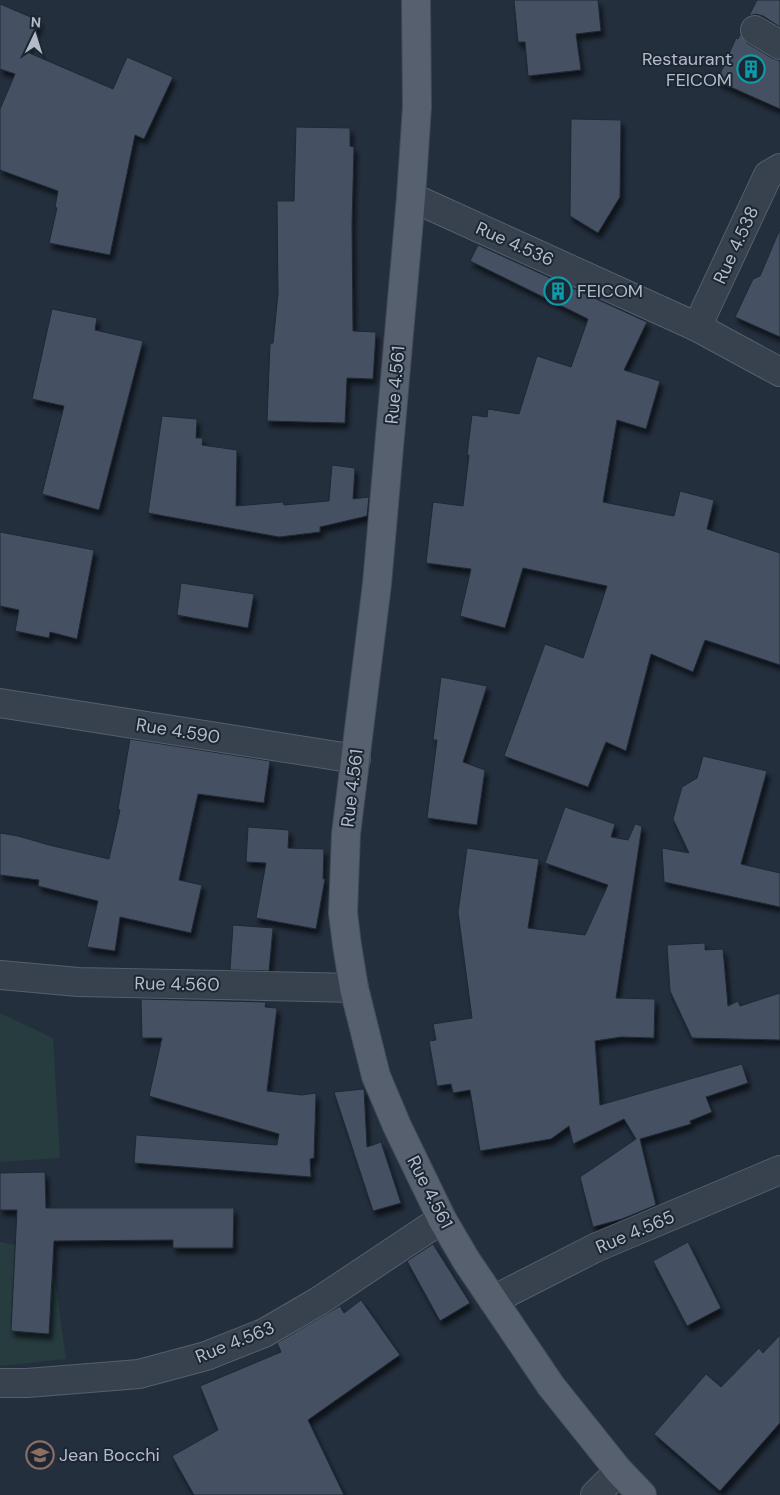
<svg xmlns="http://www.w3.org/2000/svg" width="780" height="1495" font-family="'DM Sans',sans-serif">
<style>
.green{fill:#263c3f}
.building{fill:#455162;stroke:#1f2835;filter:url(#shadow)}
.lines{fill:none;stroke-linecap:round;stroke-linejoin:round}
.minor-casing{stroke:#565f6c;stroke-width:30}
.major-casing{stroke:#414a57;stroke-width:30}
.minor{stroke:#38414e;stroke-width:28}
.major{stroke:#56606e;stroke-width:28}
.labels{text-anchor:middle;dominant-baseline:central;stroke-width:4;stroke-linejoin:round;paint-order:stroke}
.poi-label{font-size:18px;fill:#b4bcc9;stroke:#1d2633;text-anchor:start}
.street-label{font-size:18px;fill:#b4bcc9;stroke:#1d2633}
</style>
<defs>
<filter id="shadow"><feDropShadow dx="3" dy="5.5" stdDeviation="2.5" flood-color="#0009"/></filter>
</defs>
<rect width="100%" height="100%" fill="#242f3e"/>
<g class="green">
<polygon points="0,1013 53,1038 60,1158 0,1162"/>
<polygon points="0,1242 51,1253 66,1359 0,1366"/>
</g>
<g class="building">
<polygon points="514,0 598,0 601,31 576,34 581,70 528,76 525,42 518,42"/>
<polygon points="757,0 780,0 780,27 763,16 756,14 749,16"/>
<polygon points="0,4 40,21 27,52 113,89 127,57 173,77 144,139 135,135 110,255 49,243 57,208 55,207 58,191 0,170 0,109 15,74 0,69"/>
<polygon points="740,34 747,43 772,58 780,61 780,109 717,81 736,38 738,39"/>
<polygon points="571,119 621,120 620,197 598,233 570,216"/>
<polygon points="296,127 350,128 350,146 354,147 352,224 353,331 376,332 373,379 347,378 345,423 267,421 270,344 273,343 278,294 277,201 294,201"/>
<polygon points="780,229 780,337 735,317 753,279 760,276"/>
<polygon points="478,245 647,322 624,370 660,381 646,429 617,420 603,502 674,516 680,491 714,500 707,529 780,553 780,665 705,640 693,672 651,654 626,751 606,742 588,787 504,756 545,644 583,658 607,586 523,568 505,628 460,616 471,569 426,563 433,502 463,506 469,455 467,455 472,415 487,417 488,409 519,414 537,356 571,367 588,319 470,261"/>
<polygon points="52,309 97,318 95,330 143,341 99,510 42,494 64,406 32,399"/>
<polygon points="162,416 197,419 196,438 203,438 202,445 237,450 236,506 283,502 284,505 329,501 332,465 355,468 353,499 369,497 367,516 320,527 320,532 279,537 148,513"/>
<polygon points="0,532 94,550 77,639 50,632 49,638 15,631 19,610 0,606"/>
<polygon points="181,583 254,594 248,628 177,615"/>
<polygon points="441,677 487,686 463,762 485,770 477,825 427,818 437,740 433,740"/>
<polygon points="130,739 270,761 264,803 198,794 179,880 202,885 191,933 120,917 115,951 87,947 98,901 38,886 39,880 0,875 0,833 18,836 49,845 109,859 120,810 118,809"/>
<polygon points="703,756 767,771 741,864 780,873 780,907 664,882 662,848 689,853 673,819 682,787 697,778"/>
<polygon points="565,807 615,824 611,837 628,840 635,824 642,826 616,998 655,999 654,1038 621,1037 595,1041 600,1105 742,1064 748,1083 706,1097 712,1112 690,1121 691,1124 640,1139 656,1205 622,1219 593,1227 580,1177 636,1139 624,1119 573,1144 569,1126 551,1139 480,1151 470,1090 453,1093 451,1084 437,1086 429,1041 436,1040 433,1024 472,1018 458,912 467,848 539,859 528,928 585,935 608,885 545,863"/>
<polygon points="248,827 289,830 288,848 324,849 323,879 325,879 316,929 256,918 266,863 246,862"/>
<polygon points="233,925 273,928 269,971 230,970"/>
<polygon points="705,943 705,950 723,949 728,1006 738,1001 740,1006 780,993 780,1040 692,1038 670,991 667,945"/>
<polygon points="141,999 266,1002 265,1007 277,1008 267,1091 302,1095 316,1093 314,1158 310,1159 311,1177 134,1163 136,1135 277,1145 279,1134 149,1096 162,1038 142,1038"/>
<polygon points="364,1089 367,1147 381,1142 401,1203 373,1211 334,1092"/>
<polygon points="45,1172 46,1208 234,1208 233,1248 173,1248 173,1240 54,1241 49,1334 11,1331 17,1210 0,1210 0,1173"/>
<polygon points="688,1242 721,1308 687,1326 653,1261"/>
<polygon points="433,1244 470,1303 440,1321 407,1261"/>
<polygon points="361,1300 400,1355 308,1420 344,1495 194,1495 172,1456 218,1430 200,1386 281,1352 277,1343 340,1306 344,1313"/>
<polygon points="780,1335 780,1423 720,1491 654,1434 706,1374 721,1387 759,1348 763,1353"/>
</g>
<g class="lines">
<g class="minor-casing">
<g id="minor">
<polyline points="755,30 780,45"/>
<polyline points="411,197 697,327 780,372"/>
<polyline points="697,327 768,175 780,168"/>
<polyline points="0,703 356,759"/>
<polyline points="0,975 78,982 354,988"/>
<polyline points="493,1300 597,1247 780,1170"/>
<polyline points="0,1383 27,1383 139,1374 206,1356 264,1333 319,1301 442,1219"/>
<polyline points="595,1495 619,1471"/>
</g>
</g>
<g class="major-casing">
<polyline id="major" points="416,0 417,107 411,197 377,584 346,834 343,913 347,945 354,988 376,1076 397,1126 442,1219 466,1260 551,1386 619,1471 642,1495"/>
</g>
<use href="#minor" class="minor"/>
<use href="#major" class="major"/>
</g>
<defs>
<g id="building-ring" transform="scale(1.4375)"><circle r="9.5" fill="#1d2633" stroke="#0f9aa8" stroke-width="1.5"/><path d="M-4-6H4V6H1V3H-1V6H-4ZM-2.5-4.3h1.7v1.8h-1.7ZM.8-4.3h1.7v1.8H.8ZM-2.5-1h1.7V.8h-1.7ZM.8-1h1.7V.8H.8Z" fill="#0f9aa8"/></g>
<g id="school-ring" transform="scale(1.4375)"><circle r="9.5" fill="#1d2633" stroke="#8d6e63" stroke-width="1.5"/><path d="M0-5L7-2L0 1L-7-2ZM-4 1L0 2.5L4 1V4Q0 6-4 4Z" fill="#8d6e63"/></g>
</defs>
<g fill-rule="evenodd">
<use href="#building-ring" x="751" y="69"/>
<use href="#building-ring" x="558" y="291"/>
<use href="#school-ring" x="40" y="1455"/>
</g>
<g class="labels">
<g class="poi-label">
<text x="732" y="59" text-anchor="end">Restaurant<tspan x="732" dy="21">FEICOM</tspan></text>
<text x="577" y="291">FEICOM</text>
<text x="59" y="1455">Jean Bocchi</text>
</g>
<g class="street-label">
<text transform="translate(515 244) rotate(24)">Rue 4.536</text>
<text transform="translate(736 245) rotate(-65)">Rue 4.538</text>
<text transform="translate(395 385) rotate(-85)">Rue 4.561</text>
<text transform="translate(178 731) rotate(9)">Rue 4.590</text>
<text transform="translate(352 788) rotate(-83)">Rue 4.561</text>
<text transform="translate(177 984) rotate(1)">Rue 4.560</text>
<text transform="translate(430 1192) rotate(63)">Rue 4.561</text>
<text transform="translate(635 1232) rotate(-23)">Rue 4.565</text>
<text transform="translate(235 1342) rotate(-22)">Rue 4.563</text>
</g>
</g>
<g transform="translate(35 35) rotate(4)" stroke="#1d2633" stroke-width="4" paint-order="stroke">
<path d="M0-4L9 19L0 12L-9 19Z" fill="#b4bcc9"/>
<text y="-8" font-size="14" font-weight="bold" text-anchor="middle" fill="#b4bcc9">N</text>
</g>
</svg>
